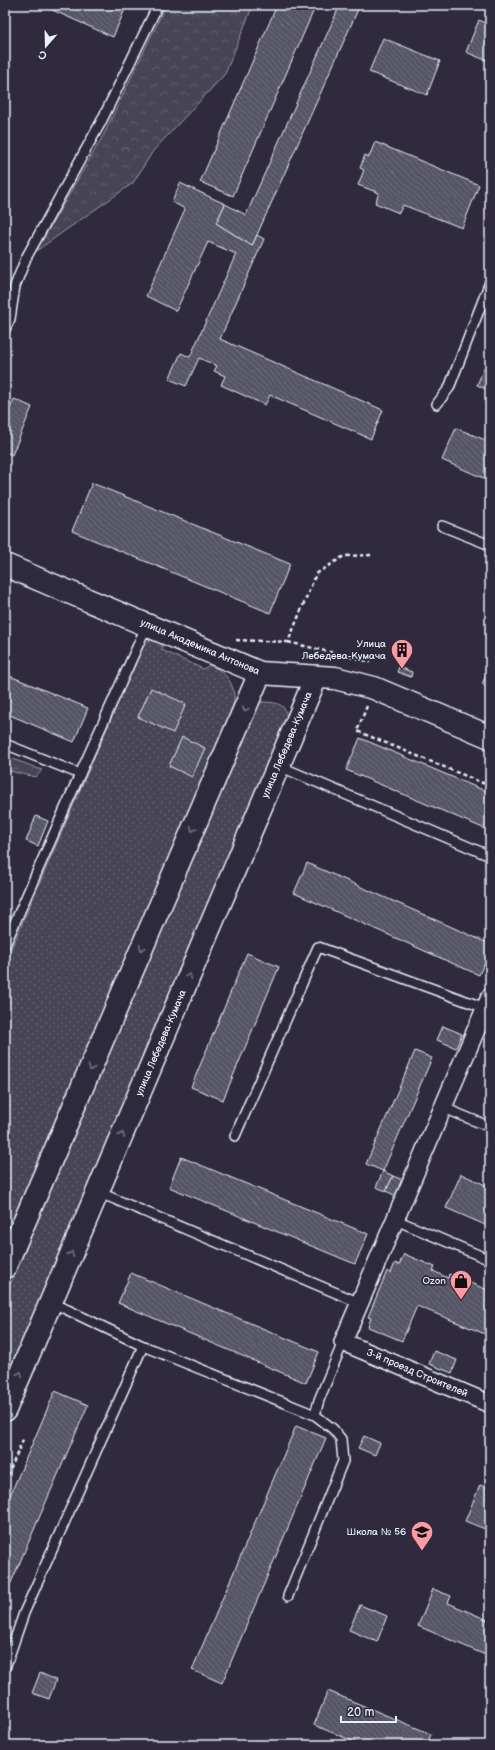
<svg xmlns="http://www.w3.org/2000/svg" width="495" height="1750" font-family="'Balsamiq Sans',sans-serif">
<style>
.grass{fill:url(#grass-dots);stroke:#979aa6}
.forest{fill:url(#forest-crowns);stroke:#979aa6}
.building{fill:url(#building-back-hatch);stroke:#e8f1f8}
.lines{fill:none;stroke-linecap:round;stroke-linejoin:round}
.lane-casing{stroke:#e8f1f8;stroke-width:12}
.street-casing{stroke:#e8f1f8;stroke-width:20}
.secondary-casing{stroke:#e8f1f8;stroke-width:25}
.path{stroke:#e8f1f8;stroke-width:2.5;stroke-dasharray:4 3;stroke-linecap:butt}
.lane{stroke:#2f2a3d;stroke-width:9}
.street{stroke:#2f2a3d;stroke-width:17}
.secondary{stroke:#2f2a3d;stroke-width:22}
.oneway{stroke:#70707e}
.labels{text-anchor:middle;dominant-baseline:central;stroke-width:3.5;stroke-linejoin:round;paint-order:stroke}
.poi-label{font-size:10px;fill:#e8f1f8;stroke:#2f2a3d;text-anchor:end}
.street-label{font-size:10px;fill:#e8f1f8;stroke:#2f2a3d}
</style>
<defs>
<pattern id="grass-dots" width="8" height="8" patternUnits="userSpaceOnUse"><rect width="8" height="8" fill="#464455"/><path d="M2 2h.1M6 6h.1" fill="none" stroke="#615f6e" stroke-width="1.8" stroke-linecap="round"/></pattern>
<pattern id="forest-crowns" width="20" height="18" patternUnits="userSpaceOnUse"><rect width="20" height="18" fill="#464455"/><path d="M2 6a3 3 0 1 1 6 0M12 15a3 3 0 1 1 6 0" fill="none" stroke="#615f6e"/></pattern>
<pattern id="building-back-hatch" width="6" height="6" patternUnits="userSpaceOnUse"><rect width="6" height="6" fill="#575565"/><path d="M-1 5l2 2M0 0l6 6M5-1l2 2" fill="none" stroke="#6f6e7c"/></pattern>
</defs>
<rect width="100%" height="100%" fill="#2f2a3d"/>
<filter id="ink" filterUnits="userSpaceOnUse"><feTurbulence type="fractalNoise" baseFrequency=".025" numOctaves="2"/><feDisplacementMap in="SourceGraphic" scale="8" xChannelSelector="R" yChannelSelector="G"/><feConvolveMatrix kernelMatrix="1 2 1 2 8 2 1 2 1" color-interpolation-filters="sRGB"/></filter>
<g filter="url(#ink)">
<g class="grass">
<path d="M 150,640 L 162,644 L 162,650 L 203,669 L 210,665 C 235,677 239,695 229,720 C 227,728 225,734 219,740 L 198,787 L 197,797 L 5,1246 L 5,963 L 142,647 Z"/>
<path d="M 262,702 C 279,702 289,705 286,724 L 5,1390 L 5,1297 L 253,711 Z"/>
</g>
<g class="forest">
<polygon points="166,5 253,5 225,74 153,151 133,183 36,251 103,136"/>
<polygon points="5,756 42,770 36,777 5,770"/>
</g>
<g class="building">
<polygon points="41,5 121,5 126,7 113,37"/>
<polygon points="277,5 316,5 233,196 200,182"/>
<polygon points="340,5 360,5 252,246 216,223 225,204 246,215"/>
<polygon points="479,20 490,25 490,62 466,52"/>
<polygon points="383,38 440,61 427,95 369,72"/>
<polygon points="375,142 479,185 462,228 403,205 399,213 375,203 379,193 358,185 364,170 360,168 365,155 369,157"/>
<polygon points="180,183 225,204 216,223 252,246 257,235 264,239 220,339 383,410 371,439 270,395 265,405 221,385 225,376 214,371 217,366 199,358 186,386 169,379 181,353 190,357 236,254 208,242 176,311 146,296 185,209 172,202"/>
<polygon points="490,354 490,391 477,385"/>
<polygon points="14,399 32,407 12,455 5,452 5,420"/>
<polygon points="456,428 490,442 490,481 442,460"/>
<polygon points="92,483 290,564 270,613 72,531"/>
<polygon points="399,667 412,672 411,677 397,672"/>
<polygon points="490,667 490,688 482,684"/>
<polygon points="5,674 88,708 74,742 5,713"/>
<polygon points="151,688 186,704 173,733 138,717"/>
<polygon points="182,737 205,748 192,777 169,766"/>
<polygon points="360,738 490,793 490,831 346,770"/>
<polygon points="36,816 48,821 38,846 26,841"/>
<polygon points="307,863 490,944 490,951 479,975 294,893"/>
<polygon points="247,953 279,967 223,1100 191,1087"/>
<polygon points="443,1026 462,1034 456,1048 437,1040"/>
<polygon points="415,1051 432,1058 383,1171 366,1164"/>
<polygon points="181,1157 368,1234 355,1264 169,1187"/>
<polygon points="383,1171 393,1176 386,1191 376,1187"/>
<polygon points="461,1174 490,1187 490,1227 446,1208"/>
<polygon points="393,1176 403,1180 396,1196 386,1191"/>
<polygon points="404,1254 435,1267 433,1271 448,1278 449,1274 490,1291 490,1336 417,1306 402,1341 368,1327 371,1318 368,1317 387,1271 391,1273 395,1263 399,1265"/>
<polygon points="131,1273 319,1352 306,1383 118,1303"/>
<polygon points="434,1351 457,1360 452,1373 429,1364"/>
<polygon points="55,1391 88,1405 7,1592 5,1591 5,1507"/>
<polygon points="296,1426 326,1438 222,1683 192,1670"/>
<polygon points="364,1436 380,1443 375,1455 358,1448"/>
<polygon points="480,1485 490,1489 490,1531 465,1521"/>
<polygon points="433,1589 451,1596 448,1603 490,1621 490,1657 418,1626"/>
<polygon points="360,1605 387,1616 377,1642 349,1630"/>
<polygon points="40,1673 56,1680 49,1699 32,1693"/>
<polygon points="328,1691 431,1734 427,1745 362,1745 314,1725"/>
</g>
<g class="lines">
<g class="lane-casing">
<g id="lane">
<polyline points="5,329 10,319 15,286 26,258 101,122 158,5"/>
<polyline points="437,404 449,388 490,282"/>
<polyline points="442,526 490,545"/>
<polyline points="5,744 80,774"/>
<polyline points="279,766 490,856"/>
<polyline points="5,945 80,774 147,625"/>
<polyline points="444,1108 490,1127"/>
<polyline points="235,1136 318,947 485,1008"/>
<polyline points="98,1192 360,1303"/>
<polyline points="396,1220 490,1260"/>
<polyline points="51,1302 143,1346 315,1415"/>
<polyline points="288,1596 343,1461 341,1439 333,1429 315,1415 319,1400 343,1342"/>
<polyline points="5,1668 24,1613 143,1346"/>
</g>
</g>
<g class="street-casing">
<polyline id="street" points="490,997 343,1342 490,1404"/>
</g>
<g class="secondary-casing">
<g id="secondary">
<polyline points="5,565 260,673 335,678 374,688 490,737"/>
<polyline points="5,1267 260,673"/>
<polyline points="5,1410 316,677"/>
</g>
</g>
<g class="path">
<polyline points="236,640 288,642 316,574 344,556 372,555"/>
<polyline points="288,642 371,662"/>
<polyline points="367,706 357,731 490,786"/>
<polyline points="5,1482 24,1437"/>
</g>
<use href="#lane" class="lane"/>
<use href="#street" class="street"/>
<use href="#secondary" class="secondary"/>
</g>
<defs><path id="oneway-chevron" d="M-2-3.5L2.5 0L-2 3.5" fill="none" stroke-width="1.6" stroke-linecap="round" stroke-linejoin="round"/></defs>
<g class="oneway">
<use href="#oneway-chevron" transform="translate(245 709) rotate(113)"/>
<use href="#oneway-chevron" transform="translate(193 829) rotate(113)"/>
<use href="#oneway-chevron" transform="translate(142 948) rotate(113)"/>
<use href="#oneway-chevron" transform="translate(189 976) rotate(-67)"/>
<use href="#oneway-chevron" transform="translate(91 1068) rotate(113)"/>
<use href="#oneway-chevron" transform="translate(122 1135) rotate(-67)"/>
<use href="#oneway-chevron" transform="translate(71 1254) rotate(-67)"/>
<use href="#oneway-chevron" transform="translate(20 1374) rotate(-67)"/>
</g>
</g>
<defs>
<g id="building-pin" transform="scale(1.15)"><path d="M0 17L-7.5 6A9.5 9.5 0 1 1 7.5 6Z" fill="#ff9aa2" stroke="#2f2a3d"/><path d="M-4-6H4V6H1V3H-1V6H-4ZM-2.5-4.3h1.7v1.8h-1.7ZM.8-4.3h1.7v1.8H.8ZM-2.5-1h1.7V.8h-1.7ZM.8-1h1.7V.8H.8Z" fill="#111"/></g>
<g id="shop-pin" transform="scale(1.15)"><path d="M0 17L-7.5 6A9.5 9.5 0 1 1 7.5 6Z" fill="#ff9aa2" stroke="#2f2a3d"/><path d="M-5-2.5h2.3a2.7 3.5 0 0 1 5.4 0H5L5.5 6h-11ZM-1.5-2.5h3a1.5 2.3 0 0 0-3 0Z" fill="#111"/></g>
<g id="school-pin" transform="scale(1.15)"><path d="M0 17L-7.5 6A9.5 9.5 0 1 1 7.5 6Z" fill="#ff9aa2" stroke="#2f2a3d"/><path d="M0-5L7-2L0 1L-7-2ZM-4 1L0 2.5L4 1V4Q0 6-4 4Z" fill="#111"/></g>
</defs>
<g fill-rule="evenodd">
<use href="#building-pin" x="402" y="650"/>
<use href="#shop-pin" x="461" y="1281"/>
<use href="#school-pin" x="422" y="1532"/>
</g>
<g class="labels">
<g class="poi-label">
<text x="386" y="644">Улица<tspan x="386" dy="12">Лебедева-Кумача</tspan></text>
<text x="446" y="1281">Ozon</text>
<text x="406" y="1532">Школа № 56</text>
</g>
<g class="street-label">
<text transform="translate(200 647) rotate(23)">улица Академика Антонова</text>
<text transform="translate(287 745) rotate(-67)">улица Лебедева-Кумача</text>
<text transform="translate(161 1043) rotate(-67)">улица Лебедева-Кумача</text>
<text transform="translate(417 1373) rotate(23)">3-й проезд Строителей</text>
</g>
</g>
<rect width="495" height="1750" fill="none" stroke="#2f2a3d" stroke-width="20"/>
<rect x="10" y="10" width="475" height="1730" fill="none" stroke="#e8f1f8" stroke-width="1.5" filter="url(#ink)"/>
<g transform="translate(46 46) rotate(200)" stroke="#2f2a3d" stroke-width="3" paint-order="stroke">
<path d="M0-3L7 15L0 10L-7 15Z" fill="#e8f1f8"/>
<text y="-6" font-size="11" font-weight="bold" text-anchor="middle" fill="#e8f1f8">С</text>
</g>
<path d="M341 1716v6h55v-6" fill="none" stroke="#e8f1f8" stroke-width="2"/>
<text x="347" y="1716" font-size="12" fill="#e8f1f8" stroke="#2f2a3d" stroke-width="3" paint-order="stroke">20 m</text>
</svg>
